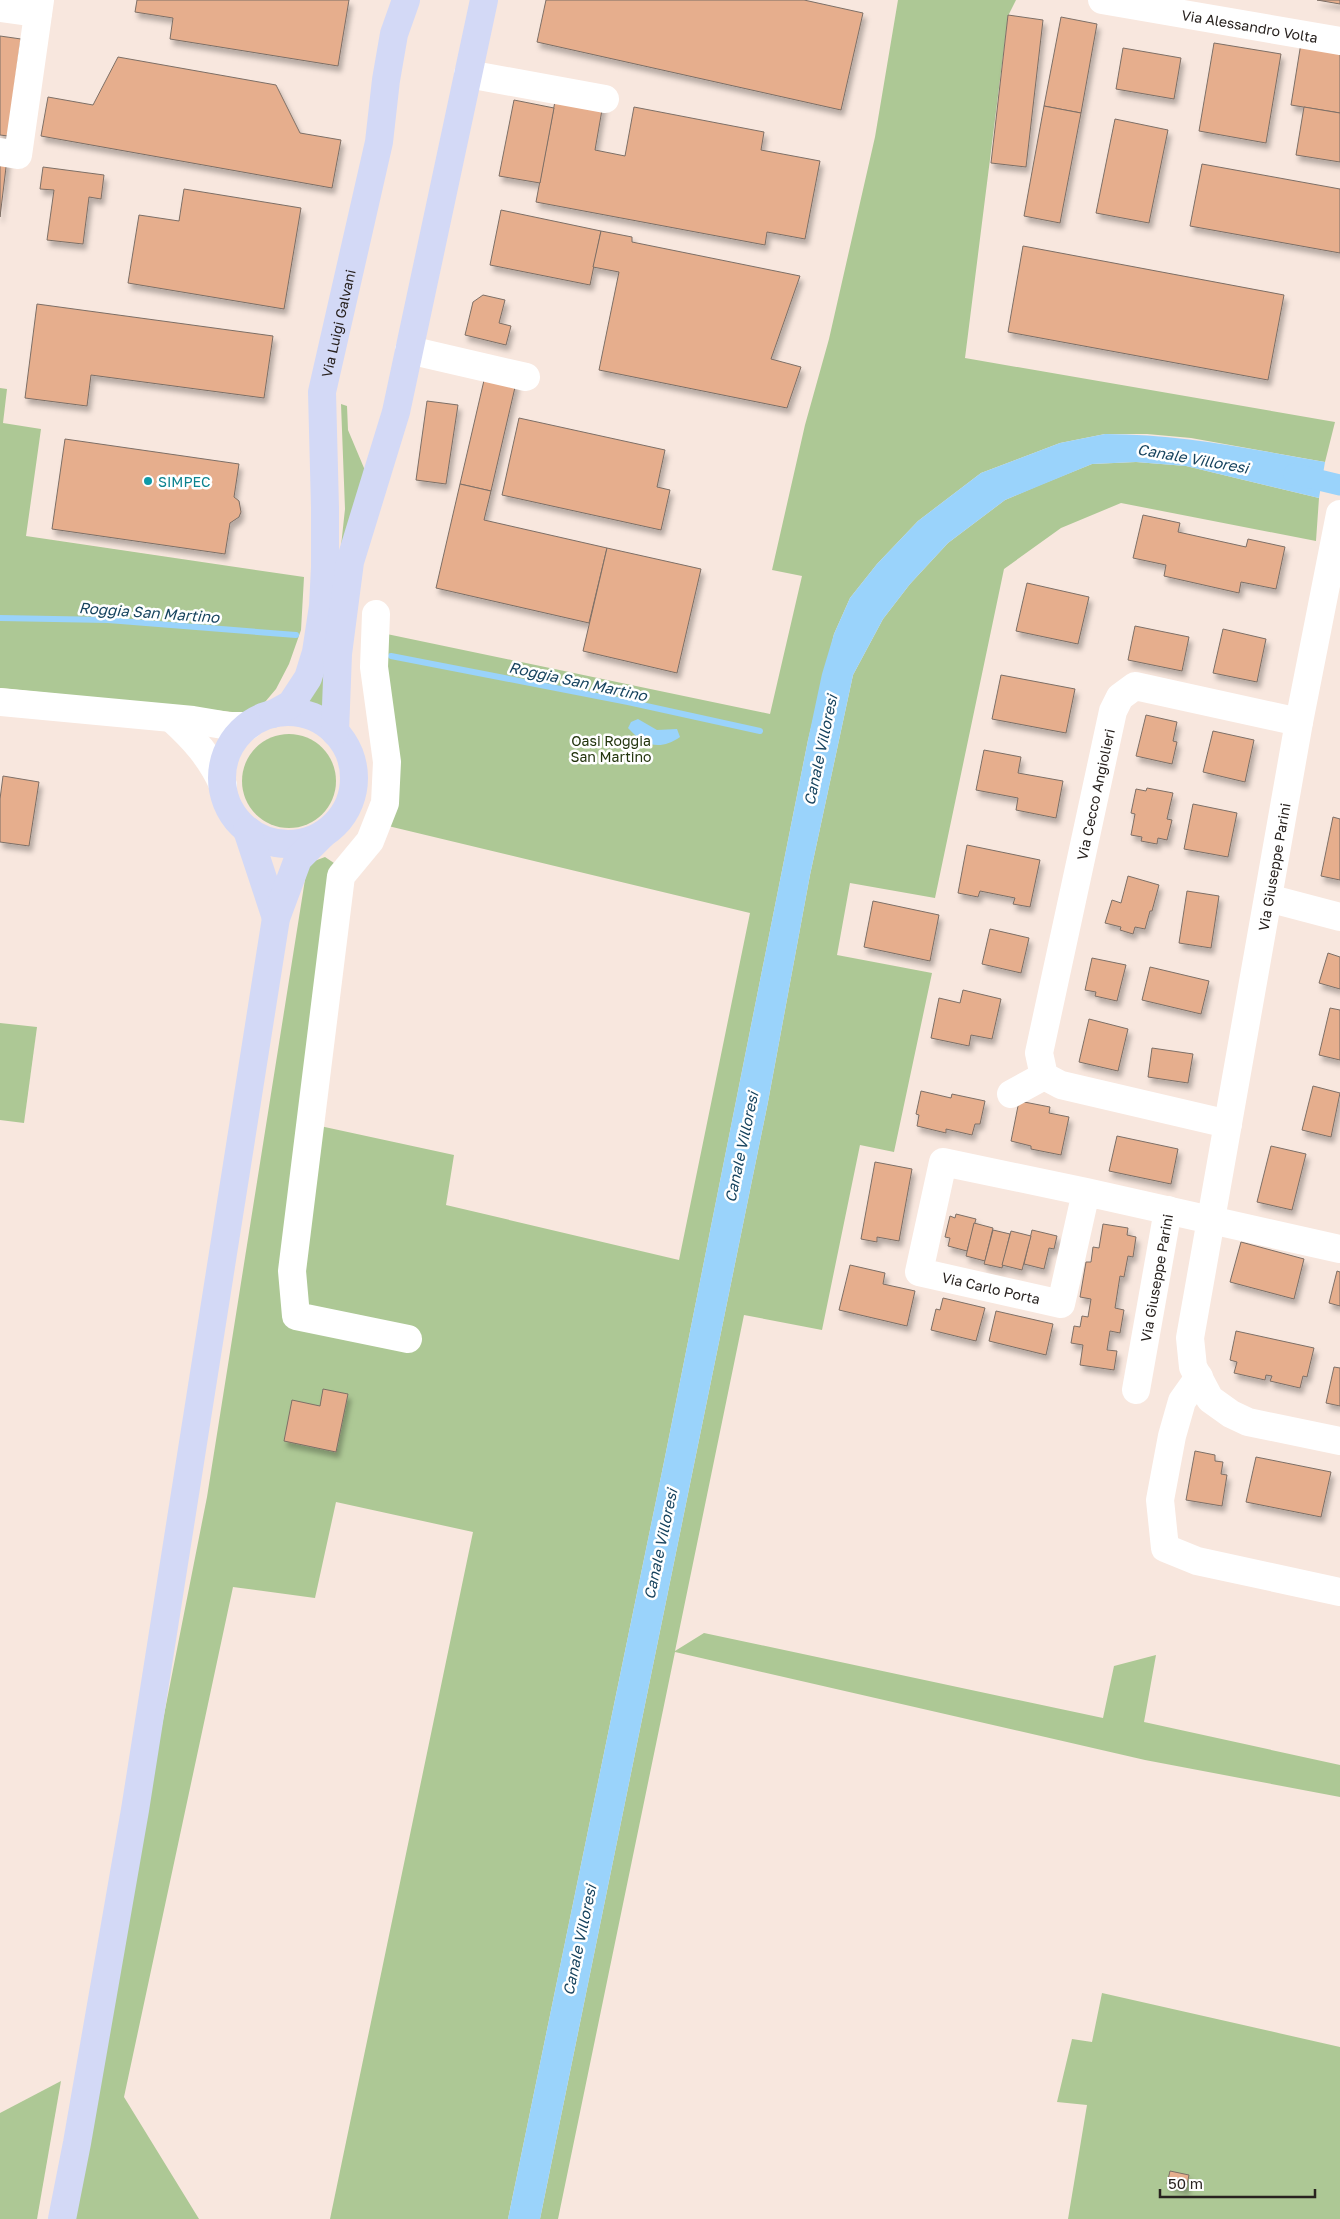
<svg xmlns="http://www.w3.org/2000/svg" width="1340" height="2219" font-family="'Golos Text',sans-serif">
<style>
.green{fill:#adc895}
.water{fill:#9ad3fb}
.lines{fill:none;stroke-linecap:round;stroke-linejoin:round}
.stream{stroke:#9ad3fb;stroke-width:6}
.canal{stroke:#9ad3fb;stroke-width:21}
.building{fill:#e6ae8d;stroke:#7d6f66;filter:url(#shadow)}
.minor{stroke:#fff;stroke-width:28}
.major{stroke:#d3d9f6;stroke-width:28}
.culture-dot{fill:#0f9aa8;stroke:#fff;stroke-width:2}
.labels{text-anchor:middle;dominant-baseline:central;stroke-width:5;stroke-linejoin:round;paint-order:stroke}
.street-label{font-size:14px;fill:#28221f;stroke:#fff}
.culture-label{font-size:14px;fill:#0d838f;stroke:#fff;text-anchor:start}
.park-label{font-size:14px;fill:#22340d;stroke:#fff}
.water-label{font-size:15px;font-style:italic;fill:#17445f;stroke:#fff}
</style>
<defs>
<filter id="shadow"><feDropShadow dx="3" dy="5.5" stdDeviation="2.5" flood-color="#0004"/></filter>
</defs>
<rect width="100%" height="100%" fill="#f8e7de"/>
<g class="green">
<polygon points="898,0 1016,0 1008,16 965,358 1335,422 1325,462 1191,438 1147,434 1105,434 1060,443 981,473 918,521 877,564 850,598 834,634 808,740 665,1457 508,2219 330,2219 473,1532 336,1502 315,1598 233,1587 124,2097 199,2219 68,2219 93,2075 207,1497 307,867 309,863 325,857 343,869 320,1126 454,1155 446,1205 679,1260 750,913 384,825 382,633 770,714 802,576 772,570 805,425 829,339 875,137"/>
<polygon points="0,388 7,389 3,423 41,429 26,536 304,577 301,630 289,664 276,689 265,702 242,713 0,688"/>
<polygon points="341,404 347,406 348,430 364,468 366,480 338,574 345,509"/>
<polygon points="1136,462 1186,466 1319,498 1316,541 1121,503 1061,528 1004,569 935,898 850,883 837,955 932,973 894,1152 860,1145 822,1330 744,1315 675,1651 704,1633 1103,1718 1114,1666 1156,1655 1144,1722 1340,1765 1340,1797 1145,1760 675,1652 558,2219 540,2219 768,1102 810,875 853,675 883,619 910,584 948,543 1005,500 1040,485 1092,464"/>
<polygon points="326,663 327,713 305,705"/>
<circle cx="289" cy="781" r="47"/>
<polygon points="0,1023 37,1027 24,1123 0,1120"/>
<polygon points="1102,1993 1340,2047 1340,2219 1068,2219 1087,2105 1057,2102 1072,2039 1092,2042"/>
<polygon points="61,2081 37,2219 0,2219 0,2113"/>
</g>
<g class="water">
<path d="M 1105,434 C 1180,434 1251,449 1325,462 L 1319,498 L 1186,466 L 1136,462 L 1092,464 L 1005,500 L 948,543 L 910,584 L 883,619 L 853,675 L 810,875 L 768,1102 L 540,2219 L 508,2219 L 665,1457 L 808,740 L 822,674 L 834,634 L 850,598 L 877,564 L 918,521 L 981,473 L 1060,443 Z"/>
<path d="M 638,719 L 657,730 L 677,729 L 680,737 C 660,751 644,746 628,728 L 631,722 Z"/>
</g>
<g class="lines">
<g class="stream">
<polyline points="0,618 108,620 296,635"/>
<polyline points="391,656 628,702 760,731"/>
</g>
<polyline class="canal" points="1294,474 1340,485"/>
</g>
<g class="building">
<polygon points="137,0 349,0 338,66 170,39 173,18 135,12"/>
<polygon points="546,0 804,0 863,13 841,110 537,42"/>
<polygon points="1317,0 1340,0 1340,4"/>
<polygon points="1008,15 1043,20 1026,167 991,163"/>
<polygon points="1061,17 1097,24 1081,113 1044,106"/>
<polygon points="0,36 21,39 8,136 0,135"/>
<polygon points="1214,43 1281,54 1266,143 1199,131"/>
<polygon points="1301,43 1340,49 1340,113 1291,105"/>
<polygon points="1123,48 1181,58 1174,99 1116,89"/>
<polygon points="118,57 276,85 300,133 341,140 332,188 41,136 48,97 93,105"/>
<polygon points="556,96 603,104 595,150 625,156 634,107 764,132 761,150 820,161 805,239 767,232 765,245 536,202"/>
<polygon points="514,100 554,108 540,183 499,176"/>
<polygon points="1044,106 1081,113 1060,223 1024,216"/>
<polygon points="1304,107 1340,113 1340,162 1296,155"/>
<polygon points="1115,119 1168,130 1149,223 1096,213"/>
<polygon points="0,159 7,159 0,217"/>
<polygon points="1202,164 1340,189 1340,253 1190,226"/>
<polygon points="43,167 104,175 101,199 89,197 83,244 47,240 54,190 40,189"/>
<polygon points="184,189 301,208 284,309 128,283 139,215 179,221"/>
<polygon points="501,210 601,231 590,285 490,265"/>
<polygon points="601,231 632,237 632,242 800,276 771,359 801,367 787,408 599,370 619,272 593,267"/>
<polygon points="1023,246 1284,295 1268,380 1008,332"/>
<polygon points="483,295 505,300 499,323 511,326 506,345 465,335 473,302"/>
<polygon points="37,304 273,336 264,398 91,375 87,406 25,398"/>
<polygon points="485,376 516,383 491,491 460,484"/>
<polygon points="427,401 458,405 446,484 416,480"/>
<polygon points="519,418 665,450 657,487 670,490 661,530 502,495"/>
<polygon points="65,439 239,464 234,497 239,501 241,512 239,517 230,523 225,554 52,529"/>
<polygon points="460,484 491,491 484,520 607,548 589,623 436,588"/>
<polygon points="1143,515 1180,523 1178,532 1246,547 1248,539 1285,547 1276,589 1241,582 1239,593 1164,576 1166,565 1133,558"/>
<polygon points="607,548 701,569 677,673 583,651"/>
<polygon points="1027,583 1089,597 1078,644 1016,631"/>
<polygon points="1135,626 1189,637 1182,671 1128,660"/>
<polygon points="1223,629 1266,639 1257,682 1213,673"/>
<polygon points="1001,675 1075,689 1066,733 992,719"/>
<polygon points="1146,715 1177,722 1173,741 1177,742 1172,764 1136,756"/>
<polygon points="1213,731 1254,740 1245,782 1203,772"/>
<polygon points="984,750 1021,757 1018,773 1063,781 1056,818 1016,810 1018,798 976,790"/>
<polygon points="3,776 39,782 29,846 0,842 0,799"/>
<polygon points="1147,788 1173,793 1167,819 1172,820 1167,840 1158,838 1157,844 1141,841 1142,837 1131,835 1135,814 1131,813 1136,789 1146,791"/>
<polygon points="1193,804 1237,813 1228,857 1184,849"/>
<polygon points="1333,817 1340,819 1340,880 1321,876"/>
<polygon points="967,845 1040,860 1030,907 1013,904 1015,898 980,891 978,897 958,893"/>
<polygon points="1128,876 1159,885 1152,911 1150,911 1145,929 1135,927 1133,934 1120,930 1121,927 1105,923 1112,900 1121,903"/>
<polygon points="1187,891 1219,896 1211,948 1179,943"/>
<polygon points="873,901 939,915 930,961 864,947"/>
<polygon points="990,929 1029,938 1021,973 982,964"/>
<polygon points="1328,953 1340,957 1340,989 1319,983"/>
<polygon points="1092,958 1126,965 1117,1001 1095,996 1096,992 1085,990"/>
<polygon points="1150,967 1209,981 1201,1014 1142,1000"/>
<polygon points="963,990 1001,999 992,1039 971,1035 969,1046 931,1038 939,998 960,1003"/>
<polygon points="1330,1008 1340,1010 1340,1060 1319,1055"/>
<polygon points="1089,1019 1128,1029 1118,1071 1079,1062"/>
<polygon points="1152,1048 1193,1054 1188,1083 1148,1077"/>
<polygon points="1313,1086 1340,1093 1331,1137 1302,1130"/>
<polygon points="921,1091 951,1098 952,1094 985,1101 980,1124 975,1124 972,1135 946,1129 946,1133 917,1126 919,1115 916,1114"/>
<polygon points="1019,1101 1050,1107 1049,1113 1069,1117 1061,1155 1031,1149 1031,1146 1011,1141"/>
<polygon points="1117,1136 1178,1149 1171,1184 1109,1171"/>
<polygon points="1271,1146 1306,1154 1292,1210 1257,1202"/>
<polygon points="875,1162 912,1169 899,1241 877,1237 877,1242 861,1239"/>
<polygon points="956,1214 976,1219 967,1251 948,1246 950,1238 945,1237 950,1216 955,1218"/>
<polygon points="974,1223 993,1228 985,1261 966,1256"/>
<polygon points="1103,1224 1128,1228 1127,1235 1136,1237 1133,1257 1128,1256 1124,1277 1120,1276 1115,1308 1124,1310 1120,1333 1110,1331 1107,1350 1117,1351 1114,1370 1080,1365 1083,1345 1071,1343 1074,1326 1080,1327 1082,1316 1088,1317 1091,1299 1080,1297 1086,1262 1091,1262 1093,1247 1099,1248"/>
<polygon points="993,1230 1010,1234 1002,1268 984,1264"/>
<polygon points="1032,1230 1057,1236 1054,1249 1049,1248 1044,1269 1024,1264"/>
<polygon points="1011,1231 1031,1236 1022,1270 1002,1265"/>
<polygon points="1241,1242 1304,1259 1294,1299 1230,1282"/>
<polygon points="850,1265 885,1273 883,1284 915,1291 907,1326 839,1310"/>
<polygon points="1337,1271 1340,1272 1340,1306 1329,1303"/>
<polygon points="943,1298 985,1308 976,1341 931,1330 936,1309 940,1310"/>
<polygon points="996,1311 1053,1324 1046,1355 989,1341"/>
<polygon points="1236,1331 1314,1348 1307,1377 1303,1376 1300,1388 1270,1381 1272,1376 1266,1375 1265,1380 1234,1373 1237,1362 1230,1360"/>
<polygon points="1334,1367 1340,1368 1340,1406 1326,1403"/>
<polygon points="323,1389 348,1394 336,1452 284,1441 292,1400 320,1406"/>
<polygon points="1195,1451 1215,1455 1215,1461 1223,1462 1221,1474 1227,1475 1222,1506 1186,1500"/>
<polygon points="1256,1457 1331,1472 1321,1517 1246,1502"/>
<polygon points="1170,2171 1189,2175 1186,2189 1167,2184"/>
</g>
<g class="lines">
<g class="minor">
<path id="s1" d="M 1102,0 L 1340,41"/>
<polyline points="0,8 38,13"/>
<polyline points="468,74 605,99"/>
<polyline points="0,152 18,155 40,0"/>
<polyline points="409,350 526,377"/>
<polyline points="1340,514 1299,722 1190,1338 1193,1367 1210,1399 1231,1414 1248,1422 1340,1441"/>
<polyline points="376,614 374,667 387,762 385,803 370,841 341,876 292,1271 296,1316 408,1339"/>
<polyline points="0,702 193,720 229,726 248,726"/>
<path d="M 172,719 C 194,739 211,758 223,785"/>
<polyline points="1268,898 1340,917"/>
<polyline points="1011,1094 1044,1076"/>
<path id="s2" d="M 1228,1124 L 1061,1085 L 1044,1076 L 1039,1053 L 1113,711 L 1120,697 L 1135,686 L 1299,722"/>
<polyline points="1086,1192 1061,1304 919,1272 943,1162 1086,1192 1340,1249"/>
<polyline points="1199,1377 1182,1401 1172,1436 1160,1500 1165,1548 1197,1561 1340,1592"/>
<path id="s3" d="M 1136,1390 L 1168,1210"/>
</g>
<g class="major">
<circle cx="288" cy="778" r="66"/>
<path id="s4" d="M 273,714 L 291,704 L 308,678 L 316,652 L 323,606 L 325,567 L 325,508 L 322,392 L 379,142 L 386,80 L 394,34 L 406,0"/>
<polyline points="335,732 338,654 350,562 396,412 484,0"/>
<polyline points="247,830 276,918"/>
<polyline points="62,2219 77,2143 135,1810 276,918 298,859 322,835"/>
</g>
</g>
<circle class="culture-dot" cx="148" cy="481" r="5"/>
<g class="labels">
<g class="street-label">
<text stroke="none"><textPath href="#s1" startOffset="150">Via Alessandro Volta</textPath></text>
<text stroke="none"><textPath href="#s4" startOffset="410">Via Luigi Galvani</textPath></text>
<text stroke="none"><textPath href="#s2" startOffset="479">Via Cecco Angiolieri</textPath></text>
<text transform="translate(1274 867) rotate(-80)">Via Giuseppe Parini</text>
<text stroke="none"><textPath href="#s3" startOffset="114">Via Giuseppe Parini</textPath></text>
<text transform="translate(991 1288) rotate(13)">Via Carlo Porta</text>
</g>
<g class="culture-label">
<text x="158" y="481">SIMPEC</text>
</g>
<g class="park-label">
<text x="611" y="740">Oasi Roggia<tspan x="611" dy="16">San Martino</tspan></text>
</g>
<g class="water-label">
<text transform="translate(1193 458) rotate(10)">Canale Villoresi</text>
<text transform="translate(149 612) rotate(4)">Roggia San Martino</text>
<text transform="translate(578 681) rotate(12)">Roggia San Martino</text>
<text transform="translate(820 750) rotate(-78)">Canale Villoresi</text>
<text transform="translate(741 1147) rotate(-78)">Canale Villoresi</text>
<text transform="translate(660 1544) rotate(-78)">Canale Villoresi</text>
<text transform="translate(579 1940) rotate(-78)">Canale Villoresi</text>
</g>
</g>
<path d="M1160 2189v8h155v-8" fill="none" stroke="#28221f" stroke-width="2.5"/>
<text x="1168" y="2189" font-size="15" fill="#28221f" stroke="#ffffff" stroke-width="4" paint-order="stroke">50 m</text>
</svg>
